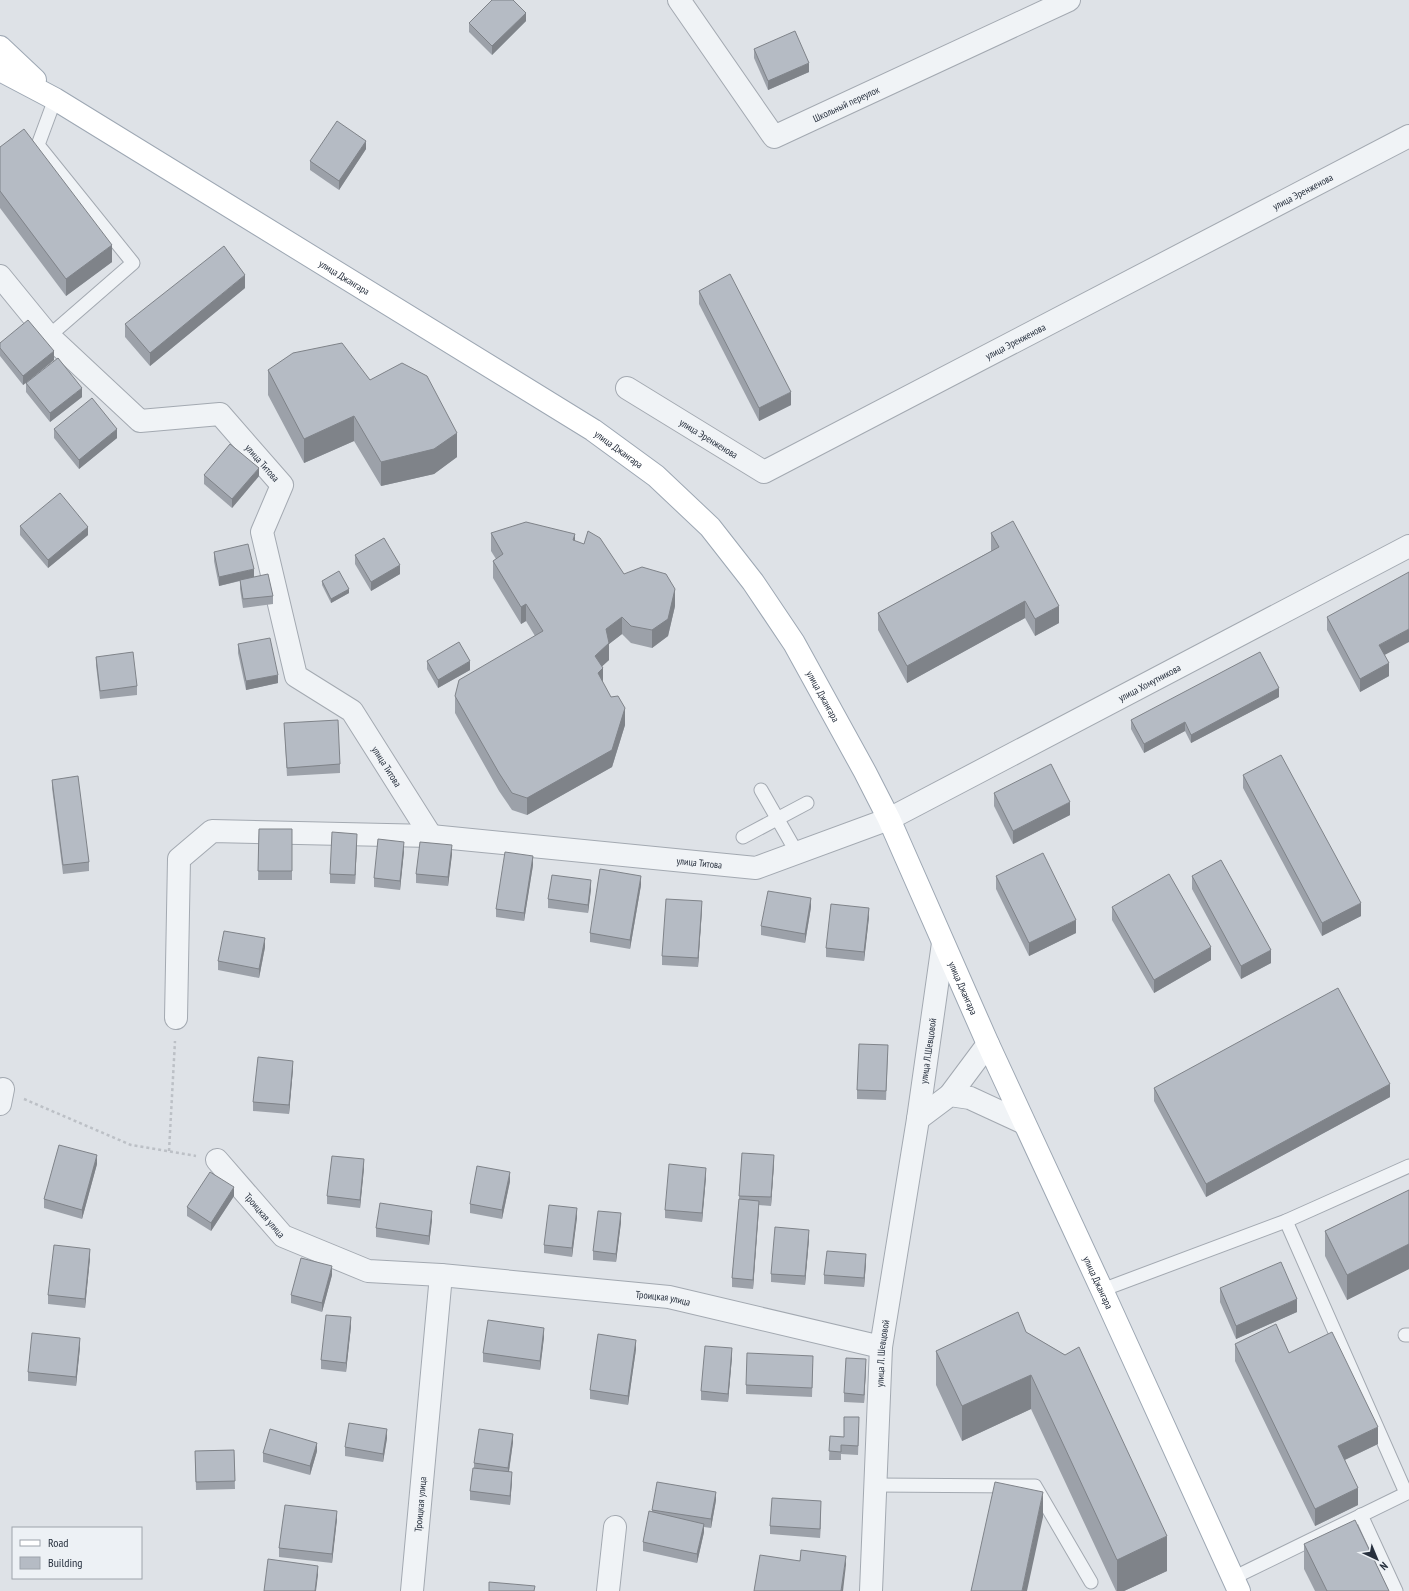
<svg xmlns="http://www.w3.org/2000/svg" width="1409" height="1591" font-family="'PT Sans Narrow',sans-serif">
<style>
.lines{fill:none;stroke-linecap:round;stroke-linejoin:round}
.service-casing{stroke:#a3a9b1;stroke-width:15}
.minor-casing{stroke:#a3a9b1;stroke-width:24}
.tertiary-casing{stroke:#a3a9b1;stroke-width:24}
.primary-casing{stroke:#9da7b3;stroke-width:24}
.path{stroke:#bcc0c6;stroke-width:2.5;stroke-dasharray:3 3;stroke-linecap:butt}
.service{stroke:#f0f3f6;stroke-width:13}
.minor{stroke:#f0f3f6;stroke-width:22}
.tertiary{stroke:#f0f3f6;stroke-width:22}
.primary{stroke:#fff;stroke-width:22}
.wall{fill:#9ca1a9}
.shaded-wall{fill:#7f8389}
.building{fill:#b5bbc4;stroke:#7f8389}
.labels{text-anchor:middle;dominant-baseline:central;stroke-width:3;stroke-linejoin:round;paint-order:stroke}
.street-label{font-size:10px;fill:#27303e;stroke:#edf1f5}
</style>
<rect width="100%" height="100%" fill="#dee2e7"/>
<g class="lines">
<g class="service-casing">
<g id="service">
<polyline points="49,336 133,263 38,145 55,99"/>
<polyline points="761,790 797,853"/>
<polyline points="743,837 807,803"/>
<polyline points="1286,1221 1406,1493"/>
<polyline points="1102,1290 1286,1221 1409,1166"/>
<polyline points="1405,1335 1409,1335"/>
<polyline points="875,1485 1035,1486 1091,1582"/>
<polyline points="1361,1515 1396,1591"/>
<polyline points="1233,1578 1409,1492"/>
</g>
</g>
<g class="minor-casing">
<g id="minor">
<path id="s1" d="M 679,0 L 774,137 L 1069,0"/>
<path id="s2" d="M 0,276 L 49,336 L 140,421 L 220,414 L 282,485 L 262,532 L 296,676 L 352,711 L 431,836"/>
<path id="s3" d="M 627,388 L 764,472 L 1409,136"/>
<path id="s4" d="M 176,1018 L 179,859 L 212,831 L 431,836 L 756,868 L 889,819"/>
<polyline points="0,1104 3,1089"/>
<path id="s5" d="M 217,1160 L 283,1236 L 368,1271 L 441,1275 L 669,1297 L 881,1347"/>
<path id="s6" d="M 412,1591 L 441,1275"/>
<polyline points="608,1591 615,1527"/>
</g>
</g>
<g class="tertiary-casing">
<g id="tertiary">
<path id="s7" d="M 889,819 L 1409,546"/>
<polyline points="950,1095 988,1044"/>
<polyline points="918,1119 950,1095 970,1098 1024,1123"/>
<path id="s8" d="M 871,1591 L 881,1347 L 918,1119 L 943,943"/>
</g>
</g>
<g class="primary-casing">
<g id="primary">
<polyline points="0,47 35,80"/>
<path id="s9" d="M 0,70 L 55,99 L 593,430 L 656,476 L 710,527 L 753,582 L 794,643 L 865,772 L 889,819 L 988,1044 L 1102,1290 L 1239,1591"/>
</g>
</g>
<g class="path">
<polyline points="24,1099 131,1145 196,1156"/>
<polyline points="169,1151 175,1041"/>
</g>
<use href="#service" class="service"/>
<use href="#minor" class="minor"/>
<use href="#tertiary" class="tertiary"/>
<use href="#primary" class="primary"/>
</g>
<g class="wall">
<polygon points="526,21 492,55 469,32 469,23"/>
<polygon points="754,49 809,72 768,90 754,58"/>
<polygon points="0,147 112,262 66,296 0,208"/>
<polygon points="366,149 339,190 310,170 310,161"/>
<polygon points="245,288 150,366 125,337 125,324"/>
<polygon points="699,291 791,405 759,421 699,304"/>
<polygon points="0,343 54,360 29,381 82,397 50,422 26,392 26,383 23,385 0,356"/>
<polygon points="268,370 370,380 457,457 434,474 381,486 354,441 304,463 268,395"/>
<polygon points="54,429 117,438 79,469 54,438"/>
<polygon points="204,475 259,476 232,508 204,484"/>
<polygon points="20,526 88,535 48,568 20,535"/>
<polygon points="491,533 575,541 624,574 675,606 668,636 652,648 631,643 622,634 609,644 609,660 602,666 603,683 625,725 612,767 527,815 512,810 499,791 455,713 455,696 535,636 526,621 521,624 493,578 493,561 496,559 491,551"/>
<polygon points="991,533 1059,623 1035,636 1025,618 907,683 878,630 878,613 991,551"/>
<polygon points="214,552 254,577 273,596 273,604 243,608 240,589 240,581 219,586 214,561"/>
<polygon points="355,555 400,574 371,591 355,564"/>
<polygon points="322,581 349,593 331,603 322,585"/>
<polygon points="1327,617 1385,655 1389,676 1360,692 1327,630"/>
<polygon points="238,644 278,683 246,690 238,653"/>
<polygon points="96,657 137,686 137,695 100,699 96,665"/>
<polygon points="427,661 470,670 438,688 427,669"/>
<polygon points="1279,697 1191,743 1185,731 1144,753 1131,729 1131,720"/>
<polygon points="284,723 340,764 340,773 287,776"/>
<polygon points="1243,775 1361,916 1322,936 1243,788"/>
<polygon points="52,780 89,862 89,871 63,874 52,788"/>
<polygon points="994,793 1070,815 1013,844 994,806"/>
<polygon points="259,829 292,829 292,880 258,880"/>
<polygon points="357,842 355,884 330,883 330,874"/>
<polygon points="404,851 400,890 374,887 374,878"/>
<polygon points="452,854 448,886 416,883 416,874"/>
<polygon points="533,865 524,921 496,917 496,909"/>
<polygon points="996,876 1076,933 1029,956 996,889"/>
<polygon points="1192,876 1271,963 1241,979 1192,889"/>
<polygon points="641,885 630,949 590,942 590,933"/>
<polygon points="591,889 588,913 548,908 548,899"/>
<polygon points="811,907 805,943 761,935 761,926"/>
<polygon points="1112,907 1211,960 1154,993 1112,920"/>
<polygon points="702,909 698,967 662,965 662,956"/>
<polygon points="869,917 864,961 826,957 826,948"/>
<polygon points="265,947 259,978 218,970 218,961"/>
<polygon points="888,1053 886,1100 857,1099 857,1090"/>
<polygon points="293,1069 289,1114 253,1111 253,1102"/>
<polygon points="1154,1088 1390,1097 1206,1197 1154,1101"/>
<polygon points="742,1153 774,1164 771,1206 759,1205 753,1289 732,1287 732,1278 739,1199"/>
<polygon points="97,1164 82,1219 44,1208 44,1199"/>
<polygon points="364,1168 360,1208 327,1204 327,1196"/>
<polygon points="706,1177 702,1222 665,1218 665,1210"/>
<polygon points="510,1181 502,1219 470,1213 470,1204"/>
<polygon points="1409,1190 1409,1269 1347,1300 1325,1256 1325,1231"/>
<polygon points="234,1196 211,1231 187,1216 187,1207"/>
<polygon points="577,1217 572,1257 544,1253 544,1245"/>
<polygon points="432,1220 429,1245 376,1237 376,1228"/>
<polygon points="621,1222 616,1262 593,1260 593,1251"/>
<polygon points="809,1239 805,1285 771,1282 771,1274"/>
<polygon points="90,1258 85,1308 48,1304 48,1295"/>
<polygon points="866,1263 864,1287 824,1284 824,1275"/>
<polygon points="332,1275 322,1312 291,1303 291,1295"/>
<polygon points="1220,1288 1297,1312 1236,1339 1220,1302"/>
<polygon points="351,1326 346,1372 321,1369 321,1360"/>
<polygon points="1026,1332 1065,1355 1167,1571 1124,1591 1116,1591 1031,1409 962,1441 936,1385 936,1351"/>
<polygon points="544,1337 540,1370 483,1362 483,1353"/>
<polygon points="1235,1344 1289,1353 1378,1444 1345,1460 1358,1505 1315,1526 1235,1361"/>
<polygon points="80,1347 76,1386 28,1381 28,1372"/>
<polygon points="636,1349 628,1405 590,1399 590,1390"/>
<polygon points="732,1357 728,1402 701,1400 701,1391"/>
<polygon points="813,1364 812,1397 746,1394 746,1385"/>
<polygon points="866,1368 864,1403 844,1402 844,1393"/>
<polygon points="859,1426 858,1455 841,1454 841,1460 829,1460 830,1436 844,1437"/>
<polygon points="387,1438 383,1462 345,1456 345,1447"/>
<polygon points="513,1442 509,1472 512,1481 510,1505 470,1500 470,1491 474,1468 474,1463"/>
<polygon points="234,1450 235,1489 196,1490 195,1451"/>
<polygon points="317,1451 310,1475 263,1462 263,1453"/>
<polygon points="716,1500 711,1528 704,1527 704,1532 697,1563 643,1551 643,1542 652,1512 652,1510"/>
<polygon points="821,1510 820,1538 770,1534 770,1526"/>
<polygon points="337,1519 332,1563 279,1557 279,1548"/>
<polygon points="1304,1544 1389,1591 1315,1591 1304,1569"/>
</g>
<g class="shaded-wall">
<polygon points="526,13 526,21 492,55 492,46"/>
<polygon points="809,63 809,72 768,90 768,81"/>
<polygon points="366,141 366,149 339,190 339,181"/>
<polygon points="112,245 112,262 66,296 66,279"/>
<polygon points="245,275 245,288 150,366 150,353"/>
<polygon points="54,351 54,360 23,385 23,376"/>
<polygon points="82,388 82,397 50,422 50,413"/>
<polygon points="791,392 791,405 759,421 759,408"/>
<polygon points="354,416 354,441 304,463 304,439"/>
<polygon points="117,429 117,438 79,469 79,460"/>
<polygon points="457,433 457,457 434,474 381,486 381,462"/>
<polygon points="259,468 259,476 232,508 232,499"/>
<polygon points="88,527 88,535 48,568 48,560"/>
<polygon points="575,534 575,551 573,540"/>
<polygon points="400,565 400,574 371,591 371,582"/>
<polygon points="254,569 254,577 219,586 219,577"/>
<polygon points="349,589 349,593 331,603 331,599"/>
<polygon points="675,589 675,606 668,636 652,648 652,630"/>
<polygon points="1025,601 1025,618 907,683 907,666"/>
<polygon points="526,604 526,621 521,624 521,607"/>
<polygon points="1059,606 1059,623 1035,636 1035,619"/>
<polygon points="622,617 622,634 609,644 609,660 595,673 595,656 606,629"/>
<polygon points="1409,629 1409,642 1379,658 1379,645"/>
<polygon points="470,661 470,670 438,688 438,680"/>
<polygon points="1389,663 1389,676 1360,692 1360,679"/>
<polygon points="603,668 603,685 598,673"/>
<polygon points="278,675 278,683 246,690 246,681"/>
<polygon points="1279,688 1279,697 1191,743 1191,735"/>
<polygon points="625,708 625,725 612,767 527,815 527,798"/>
<polygon points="1185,722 1185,731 1144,753 1144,744"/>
<polygon points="1070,802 1070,815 1013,844 1013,831"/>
<polygon points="357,834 357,842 355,884 355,875"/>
<polygon points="404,842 404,851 400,890 400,881"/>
<polygon points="452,845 452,854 448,886 448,877"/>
<polygon points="533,856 533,865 524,921 524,913"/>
<polygon points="641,876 641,885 630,949 630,940"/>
<polygon points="591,880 591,889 588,913 588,905"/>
<polygon points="811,898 811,907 805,943 805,934"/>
<polygon points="702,901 702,909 698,967 698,958"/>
<polygon points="1361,903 1361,916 1322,936 1322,923"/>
<polygon points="869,908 869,917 864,961 864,952"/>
<polygon points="1076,920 1076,933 1029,956 1029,943"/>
<polygon points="265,938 265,947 259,978 259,969"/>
<polygon points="1211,947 1211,960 1154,993 1154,980"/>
<polygon points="1271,950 1271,963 1241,979 1241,966"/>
<polygon points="293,1061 293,1069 289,1114 289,1105"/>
<polygon points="1390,1084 1390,1097 1206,1197 1206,1184"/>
<polygon points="97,1155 97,1164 82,1219 82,1210"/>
<polygon points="774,1155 774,1164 771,1206 771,1197"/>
<polygon points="364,1159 364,1168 360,1208 360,1200"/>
<polygon points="706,1168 706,1177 702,1222 702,1213"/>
<polygon points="510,1172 510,1181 502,1219 502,1210"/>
<polygon points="234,1187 234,1196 211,1231 211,1223"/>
<polygon points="759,1201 759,1210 753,1289 753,1280"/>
<polygon points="577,1208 577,1217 572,1257 572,1248"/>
<polygon points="432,1211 432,1220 429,1245 429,1236"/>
<polygon points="621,1213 621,1222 616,1262 616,1254"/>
<polygon points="809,1230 809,1239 805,1285 805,1276"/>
<polygon points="1409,1244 1409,1269 1347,1300 1347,1275"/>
<polygon points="90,1249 90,1258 85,1308 85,1299"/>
<polygon points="866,1254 866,1263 864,1287 864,1278"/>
<polygon points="332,1266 332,1275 322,1312 322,1303"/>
<polygon points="1297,1299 1297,1312 1236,1339 1236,1326"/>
<polygon points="351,1317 351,1326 346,1372 346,1363"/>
<polygon points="544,1328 544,1337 540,1370 540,1361"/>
<polygon points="80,1338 80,1347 76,1386 76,1377"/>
<polygon points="636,1340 636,1349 628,1405 628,1396"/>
<polygon points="732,1348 732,1357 728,1402 728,1394"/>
<polygon points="866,1359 866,1368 864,1403 864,1395"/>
<polygon points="1031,1375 1031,1409 962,1441 962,1406"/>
<polygon points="1378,1427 1378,1444 1338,1463 1338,1446"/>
<polygon points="387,1429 387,1438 383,1462 383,1454"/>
<polygon points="513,1434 513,1442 508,1477 508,1468"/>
<polygon points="317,1443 317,1451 310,1475 310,1466"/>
<polygon points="512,1472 512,1481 510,1505 510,1496"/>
<polygon points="1358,1488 1358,1505 1315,1526 1315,1509"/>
<polygon points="716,1492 716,1500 711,1528 711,1519"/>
<polygon points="1043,1492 1043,1517 1027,1591 1022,1591"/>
<polygon points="821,1501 821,1510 820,1538 820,1529"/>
<polygon points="337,1511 337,1519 332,1563 332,1554"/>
<polygon points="704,1524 704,1532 697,1563 697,1554"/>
<polygon points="1167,1536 1167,1571 1124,1591 1117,1591 1117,1560"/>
<polygon points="846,1556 846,1565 843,1591 841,1591"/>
<polygon points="318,1566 318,1575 316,1591 315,1591"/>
</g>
<g class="building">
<polygon points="492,0 513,0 526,13 492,46 469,23"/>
<polygon points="795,31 809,63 768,81 754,49"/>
<polygon points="337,121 366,141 339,181 310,161"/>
<polygon points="24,129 112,245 66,279 0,191 0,147"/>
<polygon points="224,246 245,275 150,353 125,324"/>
<polygon points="730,274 791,392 759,408 699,291"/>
<polygon points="28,320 54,351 23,376 0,348 0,343"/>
<polygon points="342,343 370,380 402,363 427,376 457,433 434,449 381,462 354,416 304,439 268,370 293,353"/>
<polygon points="58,358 82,388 50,413 26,383"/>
<polygon points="92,398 117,429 79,460 54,429"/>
<polygon points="230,444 259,468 232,499 204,475"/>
<polygon points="60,493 88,527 48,560 20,526"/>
<polygon points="1013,521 1059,606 1035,619 1025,601 907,666 878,613 999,547 991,533"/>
<polygon points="526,522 575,534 573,540 584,544 588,531 600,538 624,574 642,567 666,574 675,589 668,619 652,630 631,626 622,617 606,629 609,643 595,656 603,668 598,673 611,697 618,696 625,708 612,750 527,798 512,793 499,773 455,696 459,680 543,631 526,604 521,607 493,561 503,554 491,533"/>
<polygon points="384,538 400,565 371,582 355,555"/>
<polygon points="248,544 254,569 219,577 214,552"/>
<polygon points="339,571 349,589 331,599 322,581"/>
<polygon points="1409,572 1409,629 1379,645 1389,663 1360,679 1327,617"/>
<polygon points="268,574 273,596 243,599 240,580"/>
<polygon points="270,638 278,675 246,681 238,644"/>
<polygon points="459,642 470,661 438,680 427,661"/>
<polygon points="133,652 137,686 100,691 96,657"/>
<polygon points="1260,652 1279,688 1191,735 1185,722 1144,744 1131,720"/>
<polygon points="338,720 340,764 287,768 284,723"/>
<polygon points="1281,755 1361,903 1322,923 1243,775"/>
<polygon points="1051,764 1070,802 1013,831 994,793"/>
<polygon points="78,776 89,862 63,865 52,780"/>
<polygon points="259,829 292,829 292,871 258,871"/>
<polygon points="332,832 357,834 355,875 330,874"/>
<polygon points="378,839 404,842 400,881 374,878"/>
<polygon points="420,842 452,845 448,877 416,874"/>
<polygon points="505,852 533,856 524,913 496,909"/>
<polygon points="1043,853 1076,920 1029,943 996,876"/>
<polygon points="1221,860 1271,950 1241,966 1192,876"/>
<polygon points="600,869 641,876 630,940 590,933"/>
<polygon points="1169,874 1211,947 1154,980 1112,907"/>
<polygon points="552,875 591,880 588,905 548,899"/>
<polygon points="768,891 811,898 805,934 761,926"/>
<polygon points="666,899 702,901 698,958 662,956"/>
<polygon points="831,904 869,908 864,952 826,948"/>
<polygon points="224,931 265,938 259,969 218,961"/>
<polygon points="1338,988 1390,1084 1206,1184 1154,1088"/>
<polygon points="859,1044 888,1045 886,1091 857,1090"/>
<polygon points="258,1057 293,1061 289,1105 253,1102"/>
<polygon points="59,1145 97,1155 82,1210 44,1199"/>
<polygon points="742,1153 774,1155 771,1197 739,1196"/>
<polygon points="332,1156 364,1159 360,1200 327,1196"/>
<polygon points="669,1164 706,1168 702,1213 665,1210"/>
<polygon points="477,1166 510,1172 502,1210 470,1204"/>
<polygon points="210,1172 234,1187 211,1223 187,1207"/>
<polygon points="1409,1190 1409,1244 1347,1275 1325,1231"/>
<polygon points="739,1199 759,1201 753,1280 732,1278"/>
<polygon points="380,1203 432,1211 429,1236 376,1228"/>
<polygon points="549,1205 577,1208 572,1248 544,1245"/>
<polygon points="598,1211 621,1213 616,1254 593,1251"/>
<polygon points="775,1227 809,1230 805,1276 771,1274"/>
<polygon points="54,1245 90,1249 85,1299 48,1295"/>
<polygon points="827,1251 866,1254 864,1278 824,1275"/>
<polygon points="301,1258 332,1266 322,1303 291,1295"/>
<polygon points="1281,1262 1297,1299 1236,1326 1220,1288"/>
<polygon points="1018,1312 1026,1332 1065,1355 1079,1347 1167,1536 1117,1560 1031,1375 962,1406 936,1351"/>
<polygon points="326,1315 351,1317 346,1363 321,1360"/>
<polygon points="488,1320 544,1328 540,1361 483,1353"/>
<polygon points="1276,1324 1289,1353 1332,1332 1378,1427 1338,1446 1358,1488 1315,1509 1235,1344"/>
<polygon points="32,1333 80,1338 76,1377 28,1372"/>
<polygon points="598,1334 636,1340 628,1396 590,1390"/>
<polygon points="705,1346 732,1348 728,1394 701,1391"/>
<polygon points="747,1353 813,1356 812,1388 746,1385"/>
<polygon points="846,1358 866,1359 864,1395 844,1393"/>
<polygon points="844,1417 859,1417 858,1446 841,1445 841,1452 829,1451 830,1436 844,1437"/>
<polygon points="349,1423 387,1429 383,1454 345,1447"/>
<polygon points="270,1429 317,1443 310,1466 263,1453"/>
<polygon points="479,1429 513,1434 508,1468 474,1463"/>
<polygon points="234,1450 235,1481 196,1482 195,1451"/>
<polygon points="473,1468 512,1472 510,1496 470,1491"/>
<polygon points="657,1482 716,1492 711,1519 652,1510"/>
<polygon points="995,1482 1043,1492 1022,1591 971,1591"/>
<polygon points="772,1498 821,1501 820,1529 770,1526"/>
<polygon points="285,1505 337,1511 332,1554 279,1548"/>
<polygon points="649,1511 704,1524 697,1554 643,1542"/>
<polygon points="1355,1520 1389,1591 1327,1591 1304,1544"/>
<polygon points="801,1550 846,1556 841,1591 754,1591 760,1555 800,1561"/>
<polygon points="268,1559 318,1566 315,1591 264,1591"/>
<polygon points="489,1582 535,1586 534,1591 489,1591"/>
</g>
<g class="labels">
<g class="street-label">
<text stroke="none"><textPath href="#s1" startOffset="246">Школьный переулок</textPath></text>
<text stroke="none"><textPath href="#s3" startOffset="768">улица Эренженова</textPath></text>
<text stroke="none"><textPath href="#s9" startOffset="402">улица Джангара</textPath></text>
<text stroke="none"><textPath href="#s3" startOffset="444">улица Эренженова</textPath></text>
<text stroke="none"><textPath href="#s3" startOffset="96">улица Эренженова</textPath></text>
<text stroke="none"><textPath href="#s9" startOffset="726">улица Джангара</textPath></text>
<text stroke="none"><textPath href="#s2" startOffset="347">улица Титова</textPath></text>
<text stroke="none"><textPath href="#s7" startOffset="294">улица Хомутникова</textPath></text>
<text stroke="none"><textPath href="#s9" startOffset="1050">улица Джангара</textPath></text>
<text stroke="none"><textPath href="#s2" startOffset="707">улица Титова</textPath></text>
<text stroke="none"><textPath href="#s4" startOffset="691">улица Титова</textPath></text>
<text stroke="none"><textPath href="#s9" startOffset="1374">улица Джангара</textPath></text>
<text stroke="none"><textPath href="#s8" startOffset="544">улица Л.Шевцовой</textPath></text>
<text stroke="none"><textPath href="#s5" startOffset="73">Троицкая улица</textPath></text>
<text stroke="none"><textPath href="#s9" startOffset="1698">улица Джангара</textPath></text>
<text stroke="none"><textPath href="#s5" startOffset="489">Троицкая улица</textPath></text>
<text stroke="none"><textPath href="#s8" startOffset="238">улица Л. Шевцовой</textPath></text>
<text stroke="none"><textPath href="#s6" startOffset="87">Троицкая улица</textPath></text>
</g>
</g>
<rect x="12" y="1527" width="130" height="52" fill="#edf1f5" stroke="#9ea4ac"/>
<rect x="20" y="1540" width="20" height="6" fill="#ffffff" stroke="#9ea4ac"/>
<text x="48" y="1547" font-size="12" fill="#27303e">Road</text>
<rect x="20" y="1557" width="20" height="12" fill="#b5bbc4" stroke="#9ea4ac"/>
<text x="48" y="1567" font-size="12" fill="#27303e">Building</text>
<g transform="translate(1377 1559) rotate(136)" stroke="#edf1f5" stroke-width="3" paint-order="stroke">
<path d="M0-3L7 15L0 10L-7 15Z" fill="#27303e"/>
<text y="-6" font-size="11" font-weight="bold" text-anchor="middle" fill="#27303e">N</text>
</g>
</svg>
